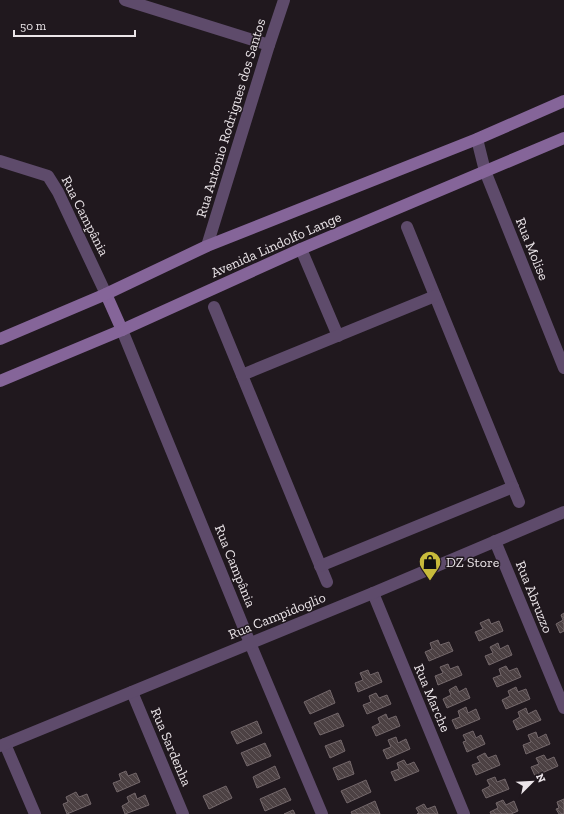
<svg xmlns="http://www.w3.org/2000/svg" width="564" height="814" font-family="'Zilla Slab',serif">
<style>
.building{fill:url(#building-back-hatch);stroke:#74686b}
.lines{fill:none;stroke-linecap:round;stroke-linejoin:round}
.street{stroke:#5e4b6b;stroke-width:12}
.secondary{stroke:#856599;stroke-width:12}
.labels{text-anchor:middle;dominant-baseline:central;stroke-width:3;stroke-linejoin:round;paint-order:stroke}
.street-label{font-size:14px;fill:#ebe5e9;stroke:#20181e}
.poi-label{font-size:14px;fill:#ebe5e9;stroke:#20181e;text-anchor:start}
</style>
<defs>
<pattern id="building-back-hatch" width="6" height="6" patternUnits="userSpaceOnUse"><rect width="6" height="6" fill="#4c4143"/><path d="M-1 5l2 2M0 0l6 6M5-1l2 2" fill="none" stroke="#665c5e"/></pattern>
</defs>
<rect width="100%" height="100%" fill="#20181e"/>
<g class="building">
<polygon points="564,613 564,631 560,633 556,624 563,620 561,615"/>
<polygon points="489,619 491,624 499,621 503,631 479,641 475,632 483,629 480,623"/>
<polygon points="438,640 440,645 449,642 453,651 429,661 425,652 432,649 430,643"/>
<polygon points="498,643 500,649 508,645 512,655 489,665 485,656 493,653 490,647"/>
<polygon points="448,664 450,669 458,666 462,675 438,685 435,676 443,673 440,667"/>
<polygon points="506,666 509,671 517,668 521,677 497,687 493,678 501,675 499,669"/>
<polygon points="368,670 370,675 378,672 382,682 358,692 355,683 363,680 360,673"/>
<polygon points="456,686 459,692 466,688 470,698 447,708 443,699 451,695 449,690"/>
<polygon points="516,687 518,692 526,689 530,699 506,709 502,700 510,696 508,691"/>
<polygon points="330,690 335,703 310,714 304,702"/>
<polygon points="376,693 379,698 387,695 391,704 367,714 363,705 371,702 369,696"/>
<polygon points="466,707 468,713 476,709 480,719 456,729 452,720 460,717 458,711"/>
<polygon points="526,708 528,714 536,710 541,720 517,730 513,721 520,717 518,712"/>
<polygon points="338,713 344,726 320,735 314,723"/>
<polygon points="386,714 388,719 396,716 400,726 376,736 372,727 380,723 378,718"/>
<polygon points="257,721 262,733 237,744 231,732"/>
<polygon points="473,731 476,738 481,735 485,744 467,752 463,742 466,741 463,735"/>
<polygon points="536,732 538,738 546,734 550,744 526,754 523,745 531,742 528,735"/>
<polygon points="396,737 398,743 406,739 410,749 387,759 383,750 391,747 388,740"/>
<polygon points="341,740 345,751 330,758 325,746"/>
<polygon points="265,743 271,756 247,766 241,753"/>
<polygon points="485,753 488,758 496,755 500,765 476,775 472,765 480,762 477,757"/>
<polygon points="544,755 547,760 554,757 558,766 535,776 531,767 539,764 536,758"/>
<polygon points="404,760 407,765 414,762 419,771 395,781 391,772 399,769 397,763"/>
<polygon points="350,761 354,774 338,780 333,768"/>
<polygon points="275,766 280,778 257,788 253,777"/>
<polygon points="126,771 128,776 136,773 140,782 117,792 113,783 121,780 119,774"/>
<polygon points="495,777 497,782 505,779 509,789 486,798 482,790 490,786 487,780"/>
<polygon points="366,780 371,792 347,803 341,791"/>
<polygon points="226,786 232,798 209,809 203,796"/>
<polygon points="285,788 291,800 265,811 260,799"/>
<polygon points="76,792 79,797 87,794 91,804 67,814 63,804 68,802 66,797"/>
<polygon points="135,793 137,799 145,795 149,805 125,814 122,806 129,802 127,797"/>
<polygon points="564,799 564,814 559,814 556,809 559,808 557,802"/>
<polygon points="503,800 506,805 514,801 518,811 511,814 491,814 490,812 498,808 496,803"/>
<polygon points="375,801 380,814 352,814 351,812"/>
<polygon points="424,804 427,809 435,806 438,814 417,814 419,813 416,808"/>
<polygon points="293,810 295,814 284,814"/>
</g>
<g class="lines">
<g class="street">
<polyline points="125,0 269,45"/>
<polyline points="477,139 485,171 564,368"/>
<polyline points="0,161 48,176 58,192 106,294"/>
<polyline points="407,227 519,502"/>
<polyline points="207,246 269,45 284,0"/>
<polyline points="301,249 338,336"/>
<polyline points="214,307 327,582"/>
<polyline points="122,330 250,643 322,814"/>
<polyline points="242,375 435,296"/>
<polyline points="495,541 564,708"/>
<polyline points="320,566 513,487"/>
<polyline points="373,593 464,814"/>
<polyline points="132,692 183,814"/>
<polyline points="5,744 35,814"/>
<polyline points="0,746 373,593 564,512"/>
</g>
<g class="secondary">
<polyline points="106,294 122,330"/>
<polyline points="0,339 106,294 207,246 477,139 564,101"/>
<polyline points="0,381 122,330 301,249 564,138"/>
</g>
</g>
<defs>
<g id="shop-pin" transform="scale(1.15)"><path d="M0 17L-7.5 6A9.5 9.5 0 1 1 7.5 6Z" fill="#c8bb3b" stroke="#20181e"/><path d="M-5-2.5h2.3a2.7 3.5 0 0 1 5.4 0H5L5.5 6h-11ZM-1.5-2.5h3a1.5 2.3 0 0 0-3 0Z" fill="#111"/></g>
</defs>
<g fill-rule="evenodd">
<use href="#shop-pin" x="430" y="562"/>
</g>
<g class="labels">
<g class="street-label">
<text transform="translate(231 118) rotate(-73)">Rua Antonio Rodrigues dos Santos</text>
<text transform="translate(85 216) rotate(63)">Rua Campânia</text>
<text transform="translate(276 245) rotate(-24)">Avenida Lindolfo Lange</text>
<text transform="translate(532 249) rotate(68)">Rua Molise</text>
<text transform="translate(235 566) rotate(68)">Rua Campânia</text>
<text transform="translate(534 597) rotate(68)">Rua Abruzzo</text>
<text transform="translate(277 616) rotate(-22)">Rua Campidoglio</text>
<text transform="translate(432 698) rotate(67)">Rua Marche</text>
<text transform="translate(171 747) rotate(67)">Rua Sardenha</text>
</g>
<g class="poi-label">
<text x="446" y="562">DZ Store</text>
</g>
</g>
<g transform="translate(532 782) rotate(66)" stroke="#20181e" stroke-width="3" paint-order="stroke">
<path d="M0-3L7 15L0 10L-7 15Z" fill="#ebe5e9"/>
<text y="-6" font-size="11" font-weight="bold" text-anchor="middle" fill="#ebe5e9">N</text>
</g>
<path d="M14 30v6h121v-6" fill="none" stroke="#ebe5e9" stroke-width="2"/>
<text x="20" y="30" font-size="12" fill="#ebe5e9" stroke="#20181e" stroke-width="3" paint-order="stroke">50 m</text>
</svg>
